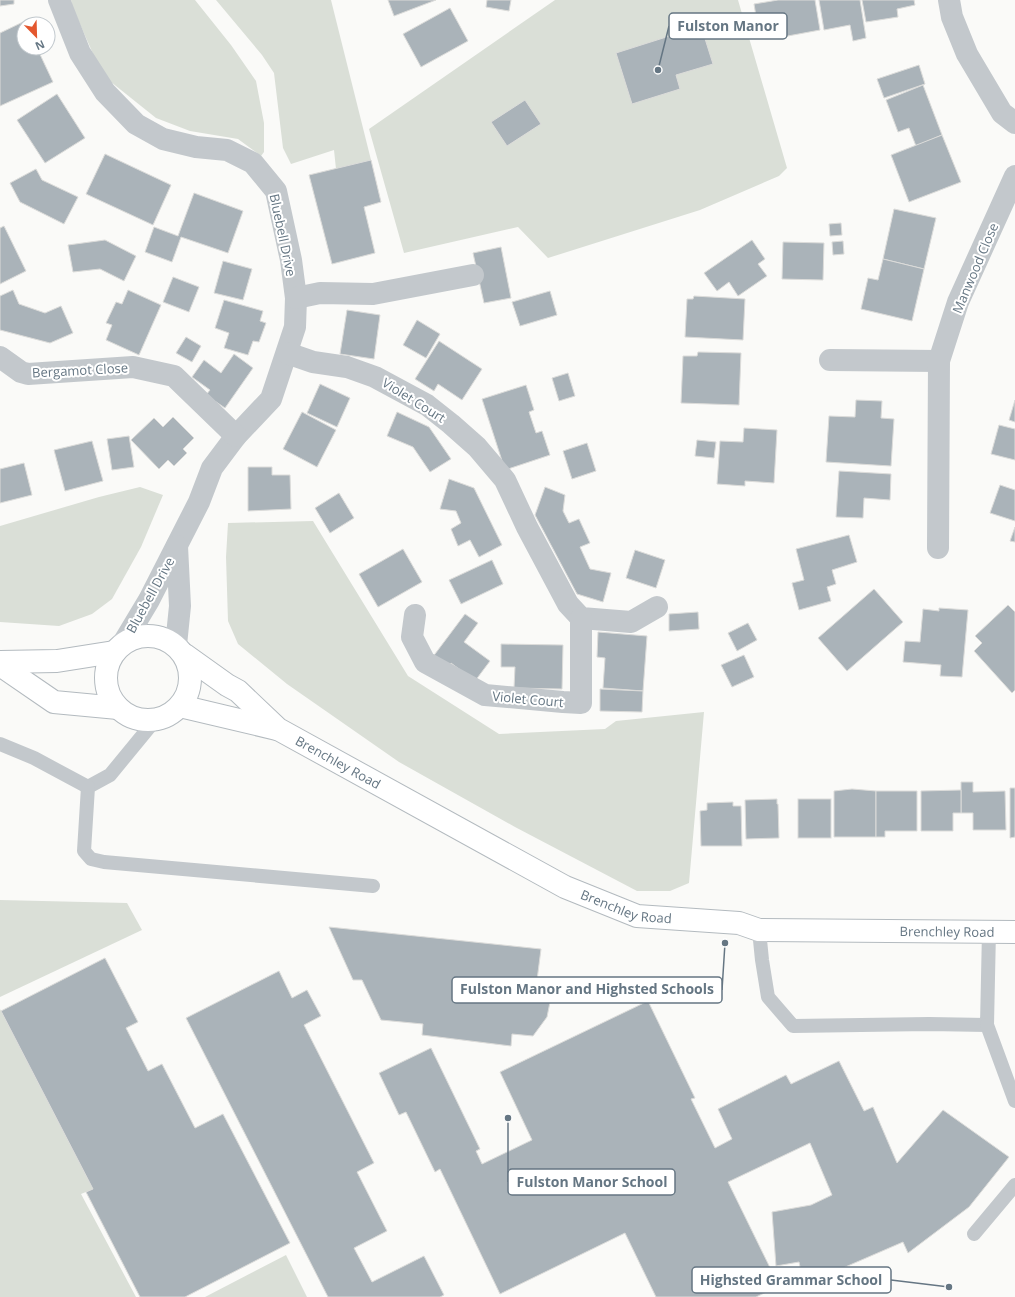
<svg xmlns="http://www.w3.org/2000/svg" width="1015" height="1297" font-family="'Open Sans',sans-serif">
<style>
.green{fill:#dadfd7}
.building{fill:#aab3b9;stroke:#dcdcda}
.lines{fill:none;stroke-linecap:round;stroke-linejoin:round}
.secondary-casing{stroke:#b3babf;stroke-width:24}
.lane{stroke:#c3c8cc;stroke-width:14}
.street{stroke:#c3c8cc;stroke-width:22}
.secondary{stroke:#fff;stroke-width:22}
.labels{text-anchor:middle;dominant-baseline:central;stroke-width:4;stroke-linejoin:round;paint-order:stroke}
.street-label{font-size:13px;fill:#657683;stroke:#fff}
.leader{fill:none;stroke:#657683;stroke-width:1.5}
.callout-dot{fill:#657683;stroke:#fff;stroke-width:1.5}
.callout{fill:#fff;stroke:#657683;stroke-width:1.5}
.callout-label{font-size:14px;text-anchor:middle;font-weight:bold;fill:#657683}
</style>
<rect width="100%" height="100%" fill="#fafaf8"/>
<g class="green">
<polygon points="71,0 195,0 231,45 256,81 264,123 264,152 261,156 238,139 190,131 156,118 111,82 94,56 72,6"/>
<polygon points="216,0 331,0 371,160 336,169 334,150 291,164 283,148 274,73 262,55"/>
<polygon points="555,0 738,0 787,168 779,176 700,210 548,258 518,227 404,253 369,129"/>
<polygon points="140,487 163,495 141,547 112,599 92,614 59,626 0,622 0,526 99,497"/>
<polygon points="313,521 408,676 499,734 605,729 616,721 704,712 689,883 670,891 637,891 515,827 399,762 287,684 238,644 228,621 226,557 228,523"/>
<polygon points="0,900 127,903 142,930 0,997"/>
<polygon points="0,1009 93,1189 81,1194 136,1297 0,1297"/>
<polygon points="286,1255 307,1297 205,1297"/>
</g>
<g class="building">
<polygon points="0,0 14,0 14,4 0,6"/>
<polygon points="388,0 436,0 394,16"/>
<polygon points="487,0 511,0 509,11 486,7"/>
<polygon points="778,0 815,0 820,30 777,38 775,25 758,28 754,4"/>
<polygon points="819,0 860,0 866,38 853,41 850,25 824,30"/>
<polygon points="862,0 914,0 915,5 897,9 898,17 866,22"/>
<polygon points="450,8 468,41 421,67 403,34"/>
<polygon points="25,21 26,24 24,24 24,48 37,48 53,82 0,106 0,33"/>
<polygon points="701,26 713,64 676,75 680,89 632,104 616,53"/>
<polygon points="919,65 925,84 884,98 877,79"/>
<polygon points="923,85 942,135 916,146 909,128 898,132 886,100"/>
<polygon points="57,94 85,138 45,163 17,120"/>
<polygon points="525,100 541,124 507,146 491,122"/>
<polygon points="942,135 961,182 909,202 891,155"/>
<polygon points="105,154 171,185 153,225 86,194"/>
<polygon points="371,160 381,202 364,207 375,253 332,264 309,175"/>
<polygon points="36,169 42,180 78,197 64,224 20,202 10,183"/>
<polygon points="194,193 243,211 228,253 181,237 172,262 145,252 154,227 178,236"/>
<polygon points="894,209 936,218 924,269 883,259"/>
<polygon points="841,223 842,235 830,236 829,224"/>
<polygon points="4,226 26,271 0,284 0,228"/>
<polygon points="105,240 136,256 124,281 100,269 73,272 68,245"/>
<polygon points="752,240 765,259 758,264 767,276 738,296 729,282 717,291 704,273"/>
<polygon points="843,241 844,254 833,255 832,242"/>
<polygon points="783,242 824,243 823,280 782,279"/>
<polygon points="501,247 511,298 484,303 473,253"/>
<polygon points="883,259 924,269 912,321 861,309 868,278 878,280"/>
<polygon points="223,261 252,269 243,300 214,293"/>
<polygon points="173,277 199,287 189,312 163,302"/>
<polygon points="13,290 19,304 45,313 61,306 73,333 50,343 0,330 0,296"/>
<polygon points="128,290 161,305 139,355 106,340 112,325 106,323 116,302 122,304"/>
<polygon points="550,291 557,315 520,326 512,302"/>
<polygon points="694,296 745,299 743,340 685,337 687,299 693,299"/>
<polygon points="224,300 263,311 260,321 266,323 259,342 253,341 248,355 224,348 229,333 215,328"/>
<polygon points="347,310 380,315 374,359 340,354"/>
<polygon points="417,320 440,334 426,358 403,345"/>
<polygon points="186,337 201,346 192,362 176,353"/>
<polygon points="439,341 482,369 462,400 438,384 434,391 415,379"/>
<polygon points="698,352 741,353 739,405 681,403 683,356 697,356"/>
<polygon points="234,354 253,368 225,408 206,395 210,390 192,377 204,360 221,373"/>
<polygon points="568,373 575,396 559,401 552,378"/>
<polygon points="320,384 350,398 337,427 307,413"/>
<polygon points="526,385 534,410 529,412 536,433 542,431 550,455 505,470 482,399"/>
<polygon points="856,400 882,401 881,418 894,419 891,466 826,462 829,416 855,417"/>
<polygon points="1015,400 1015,422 1009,420"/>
<polygon points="302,412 336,430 317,467 283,449"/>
<polygon points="397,412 429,427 451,459 430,472 413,447 387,436"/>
<polygon points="173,417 194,438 183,449 187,453 174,466 168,460 159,469 131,440 154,418 163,427"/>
<polygon points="999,425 1015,429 1015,460 991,454"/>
<polygon points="744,428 777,430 774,483 745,481 745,486 717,484 720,441 743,442"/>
<polygon points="129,436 134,467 112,470 107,439"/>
<polygon points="697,440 716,442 714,458 695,456"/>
<polygon points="92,441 103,481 65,491 54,450"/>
<polygon points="587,443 596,471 572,479 563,451"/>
<polygon points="24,463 32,495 0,503 0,469"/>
<polygon points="248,467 272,467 272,475 290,475 291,509 248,511"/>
<polygon points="839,471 891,474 890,500 864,498 863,518 836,517"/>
<polygon points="449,479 474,488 502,545 479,557 470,540 458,546 451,529 461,523 456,511 440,509"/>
<polygon points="1000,485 1015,490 1015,521 990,513"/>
<polygon points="545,487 565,495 563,511 569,523 579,519 590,543 580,547 590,569 611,573 603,602 577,594 535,515"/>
<polygon points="339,493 354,518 330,533 315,508"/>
<polygon points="1015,527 1015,542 1010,541"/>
<polygon points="849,535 857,562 832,570 836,584 827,587 831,601 799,610 792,583 804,580 796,549"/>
<polygon points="403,549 422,582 378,607 359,574"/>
<polygon points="635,550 665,560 656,588 626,578"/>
<polygon points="492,560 503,584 461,604 449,580"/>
<polygon points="874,589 903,622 847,671 818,638"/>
<polygon points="1008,605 1015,612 1015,690 1012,693 974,651 982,643 975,636"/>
<polygon points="939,608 968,610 962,677 940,676 941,665 903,662 905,641 920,642 923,609 939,611"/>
<polygon points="698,612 699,629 669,631 669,614"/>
<polygon points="465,614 478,623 464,642 490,661 475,681 451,663 447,668 432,658"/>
<polygon points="748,623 757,640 737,651 728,633"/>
<polygon points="598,632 647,636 643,691 603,688 605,658 597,657"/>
<polygon points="501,644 563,645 562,689 514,688 515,667 501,667"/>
<polygon points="744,655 754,677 732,687 721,665"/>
<polygon points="600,689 643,691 642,712 600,711"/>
<polygon points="961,782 973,782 973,792 1005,791 1006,830 973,830 973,813 961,813"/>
<polygon points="1010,788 1015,788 1015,837 1010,838"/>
<polygon points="852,789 876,791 876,837 834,837 834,791"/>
<polygon points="961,790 961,813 953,813 953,831 921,831 921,791"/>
<polygon points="876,791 917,791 917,831 885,831 885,837 876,837"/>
<polygon points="777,799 777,804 778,804 779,838 746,839 745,800"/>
<rect x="798" y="799" width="33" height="39"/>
<polygon points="733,802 733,806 741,806 742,846 701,846 700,811 707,810 707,803"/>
<polygon points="329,927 541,949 535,996 551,997 547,1017 533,1036 512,1034 511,1046 422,1035 423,1024 381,1020 362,980 353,980"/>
<polygon points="105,958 138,1022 126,1028 148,1071 162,1064 195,1128 223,1114 290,1243 185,1297 140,1297 86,1192 93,1189 1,1011"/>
<polygon points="279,971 292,998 307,990 321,1016 304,1025 374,1163 357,1172 387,1231 354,1248 372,1282 424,1256 444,1295 440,1297 328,1297 186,1018"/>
<polygon points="648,1001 695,1098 691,1099 715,1148 732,1139 718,1109 786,1075 791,1084 839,1061 864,1111 873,1107 897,1163 943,1110 1009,1157 969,1207 908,1253 903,1242 836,1271 841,1282 805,1291 799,1262 776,1266 772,1212 811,1205 832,1195 810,1143 728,1182 779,1286 756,1297 656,1297 625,1233 500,1294 440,1169 435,1172 406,1112 399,1115 379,1073 431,1048 480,1149 476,1151 482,1164 532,1140 500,1072"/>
</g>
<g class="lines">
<g class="secondary-casing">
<g id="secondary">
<circle cx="148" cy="678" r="42"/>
<path id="s1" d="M 185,655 L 227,685 L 238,691 L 278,729 L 565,887 L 637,916 L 739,923 L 759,930 L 1015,932"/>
<polyline points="0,662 57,661 114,652"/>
<polyline points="0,665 54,702 118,708"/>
<polyline points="180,706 277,729"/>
</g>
</g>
<g class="lane">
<polyline points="156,719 110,775 88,787 84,851 91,859 104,862 373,886"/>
<polyline points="0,744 34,758 88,787"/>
<polyline points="759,930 762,960 768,997 793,1026 929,1024 987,1025 989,931"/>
<polyline points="987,1025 1015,1101"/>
<polyline points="974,1234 1015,1185"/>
</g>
<g class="street">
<polyline points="59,0 80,53 105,92 136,124 163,139 196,147 227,150 253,163 276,191 291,260 296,298 295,327 271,399 236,436 212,468 199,502 149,600 122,645"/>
<polyline points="949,0 952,17 967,54 1002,113 1015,123"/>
<polyline points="296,298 320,293 373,294 473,275"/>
<polyline points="287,353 313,362 347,367 375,377 427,405 451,424 477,447 505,480 527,527 568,604 581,618 631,622 657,607"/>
<polyline points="0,357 21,372 28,374 133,367 174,376 236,436"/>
<polyline points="830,360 939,361"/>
<polyline points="938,548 939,361 958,302 1015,176"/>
<polyline points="415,615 412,637 425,662 485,695 563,702 581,703 581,618"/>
<polyline points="176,645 180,606 177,546"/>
</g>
<use href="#secondary" class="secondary"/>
</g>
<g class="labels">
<g class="street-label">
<text transform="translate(283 235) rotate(78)">Bluebell Drive</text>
<text transform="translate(975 268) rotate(-67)">Manwood Close</text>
<text transform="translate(80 370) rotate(-3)">Bergamot Close</text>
<text transform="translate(414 400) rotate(32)">Violet Court</text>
<text transform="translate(150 595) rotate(-61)">Bluebell Drive</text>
<text transform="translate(528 699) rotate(5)">Violet Court</text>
<text stroke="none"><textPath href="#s1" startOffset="188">Brenchley Road</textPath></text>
<text stroke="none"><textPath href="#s1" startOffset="512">Brenchley Road</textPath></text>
<text stroke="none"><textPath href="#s1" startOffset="836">Brenchley Road</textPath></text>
</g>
</g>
<path class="leader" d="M658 70L669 26M725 943L722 990M508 1118L508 1182M949 1287L891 1280"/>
<g class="callout-dot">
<circle cx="658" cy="70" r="4"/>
<circle cx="725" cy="943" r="4"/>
<circle cx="508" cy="1118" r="4"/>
<circle cx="949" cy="1287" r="4"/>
</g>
<g class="callout">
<rect x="669" y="13" width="118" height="26" rx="4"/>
<rect x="452" y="977" width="270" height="26" rx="4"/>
<rect x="508" y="1169" width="167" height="26" rx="4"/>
<rect x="692" y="1267" width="199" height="26" rx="4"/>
</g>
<g class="callout-label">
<text x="728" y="31">Fulston Manor</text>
<text x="587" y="994">Fulston Manor and Highsted Schools</text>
<text x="592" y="1187">Fulston Manor School</text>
<text x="791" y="1285">Highsted Grammar School</text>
</g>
<g transform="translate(36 36) rotate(157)"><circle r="19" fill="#ffffff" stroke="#c1c8cd"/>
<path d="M0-3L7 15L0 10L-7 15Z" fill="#e4572e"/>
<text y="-6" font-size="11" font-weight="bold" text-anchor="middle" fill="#657683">N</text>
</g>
</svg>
